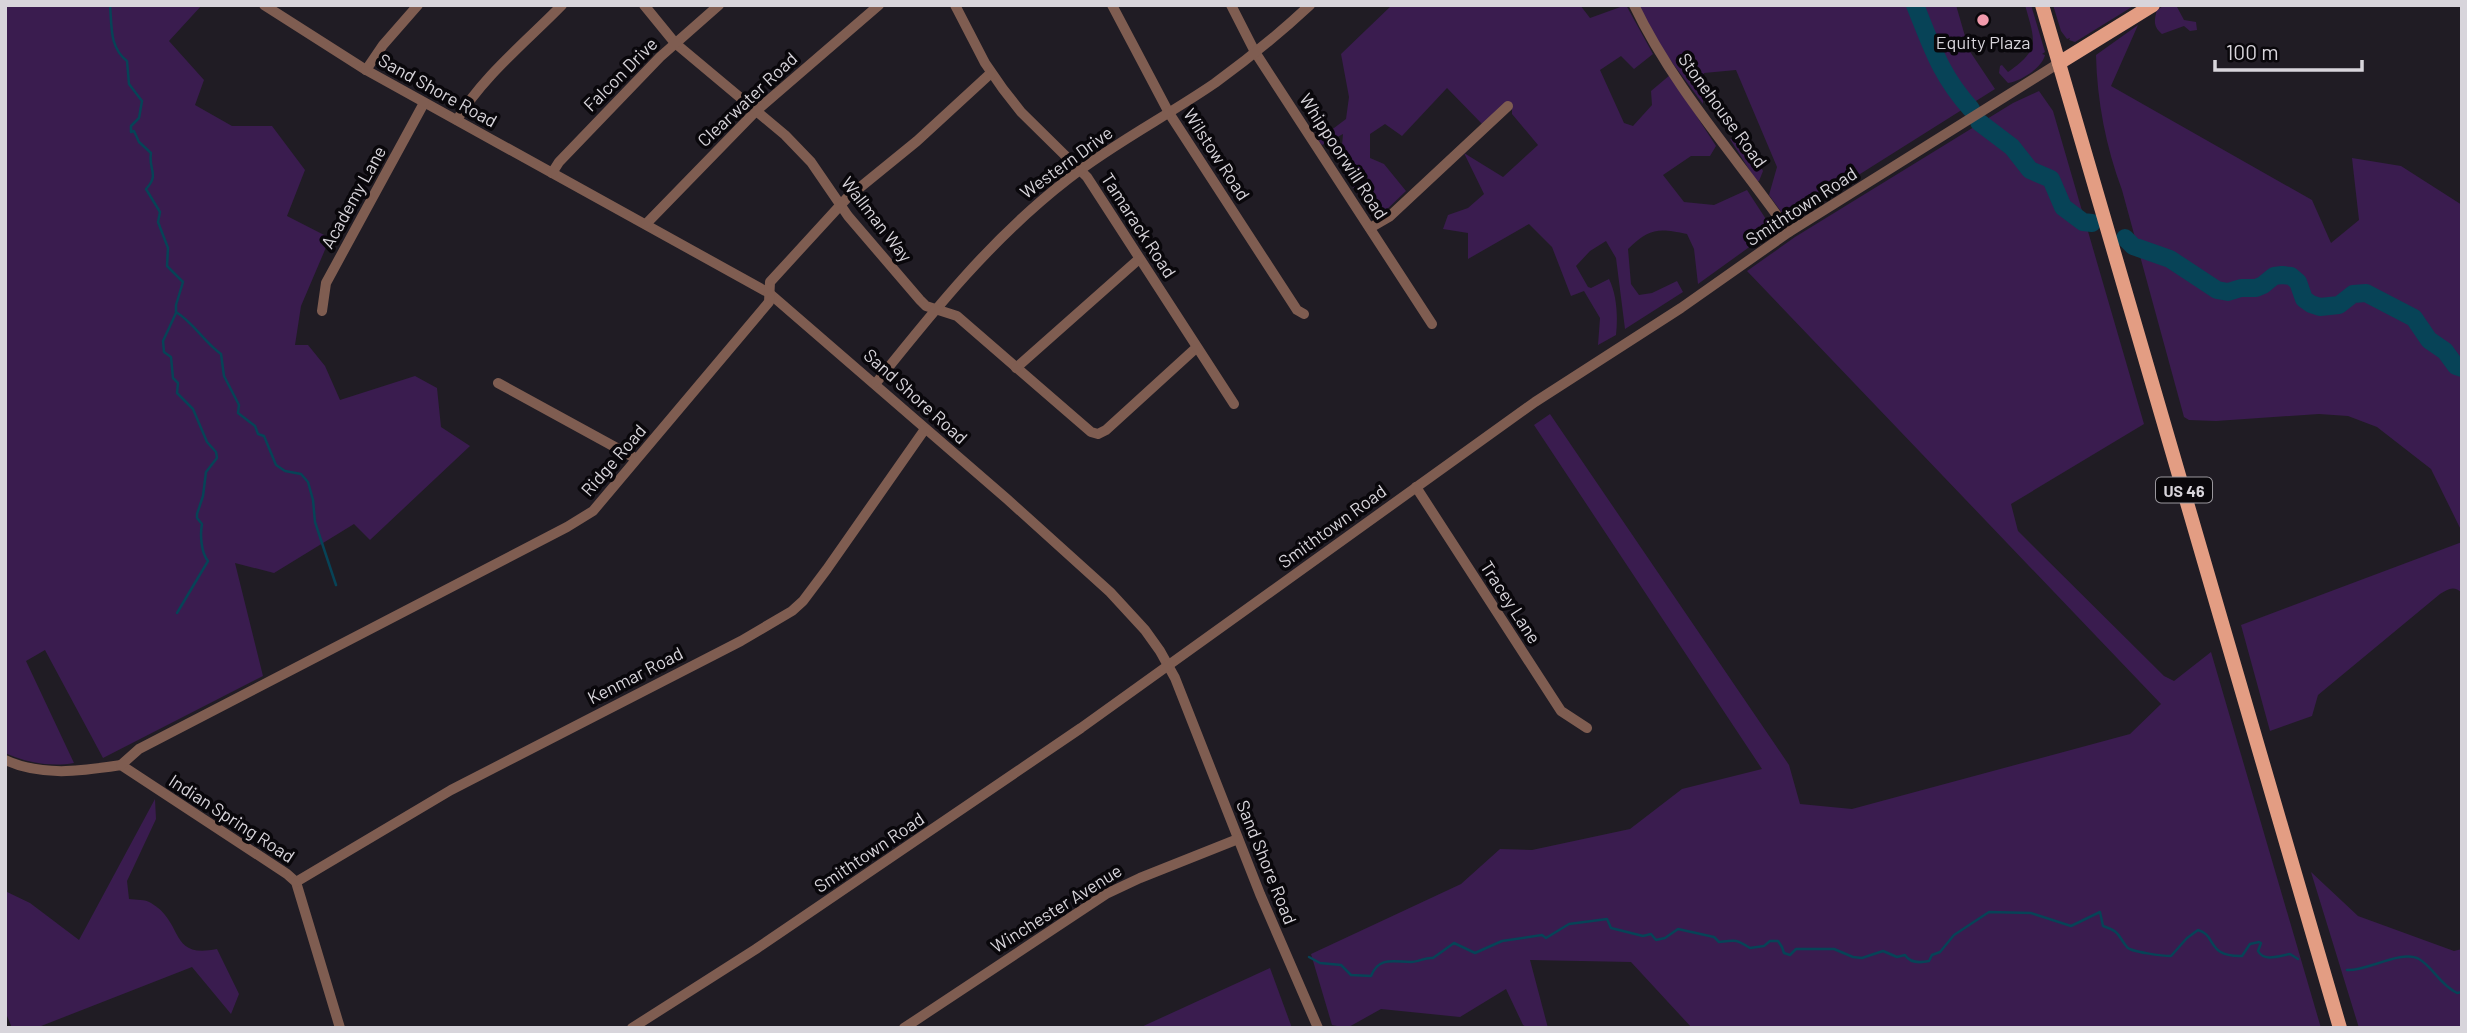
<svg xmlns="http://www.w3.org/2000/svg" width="2467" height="1033" font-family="Barlow,sans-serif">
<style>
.green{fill:#3a1c4f}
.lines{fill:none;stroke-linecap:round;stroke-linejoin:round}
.stream{stroke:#074357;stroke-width:2.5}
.river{stroke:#074357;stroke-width:18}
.minor{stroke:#7f5d51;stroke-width:10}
.major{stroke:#e39d83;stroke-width:14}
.poi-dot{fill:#f29aac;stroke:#09070b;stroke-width:2.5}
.labels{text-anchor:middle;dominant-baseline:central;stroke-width:7;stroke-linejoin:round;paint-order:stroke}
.shield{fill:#09070b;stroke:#9a979d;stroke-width:2}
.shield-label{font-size:16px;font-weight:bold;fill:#d8d5db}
.poi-label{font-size:18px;fill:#d8d5db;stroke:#09070b}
.street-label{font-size:18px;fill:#d8d5db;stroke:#09070b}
</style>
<rect width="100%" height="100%" fill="#201c24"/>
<g class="green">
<path d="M 5,5 L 202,5 L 169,41 L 204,80 L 195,105 L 232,126 L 272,126 L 305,170 L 287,216 L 330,238 L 301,306 L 295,345 L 308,345 L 325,366 L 340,400 L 415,376 L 437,388 L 441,427 L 470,446 L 370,540 L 354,524 L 274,573 L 235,563 L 263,676 L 103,758 L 45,650 L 26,661 L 74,763 C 51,767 27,763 5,753 Z"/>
<path d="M 1392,5 L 1580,5 L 1590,18 L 1626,5 L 1653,54 L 1634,69 L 1621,56 L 1600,70 L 1624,123 L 1633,126 L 1652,105 L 1651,91 L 1670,75 L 1716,146 L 1710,156 L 1691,156 L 1663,175 L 1684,202 L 1714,205 L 1747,190 L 1773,230 L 1698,284 L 1694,249 L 1687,234 C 1658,228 1650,228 1628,249 L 1631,284 L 1639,295 L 1652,293 L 1677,281 L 1683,292 L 1625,329 L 1616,258 L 1606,241 L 1590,251 L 1576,266 L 1588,287 L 1591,288 L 1609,279 C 1617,295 1618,317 1616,335 L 1598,345 L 1600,318 L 1584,291 L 1571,296 L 1552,247 L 1529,224 L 1468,259 L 1468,233 L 1443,229 L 1448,215 L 1468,208 L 1484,194 L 1464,153 L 1503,177 L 1538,145 L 1512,114 L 1512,107 L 1484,126 L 1447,88 L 1402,136 L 1385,124 L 1370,134 L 1370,158 L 1384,164 L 1406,191 L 1380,216 L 1372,215 L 1340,168 L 1343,134 L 1322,145 L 1318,140 L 1346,119 L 1349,97 L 1341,54 Z"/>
<polygon points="1639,5 1956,5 1969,50 1995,89 1787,220 1769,195 1777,167 1736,70 1704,73 1703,104 1653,37"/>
<path d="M 2025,5 L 2031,5 L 2045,52 L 2042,54 L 2045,55 C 2042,68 2021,81 2008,83 L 1999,73 L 2000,66 L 2002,65 L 2008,72 C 2041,49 2035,41 2025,5 Z"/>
<polygon points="2053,5 2135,5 2075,42 2069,40 2070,38 2067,39 2061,31"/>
<path d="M 2165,5 L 2177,7 L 2184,20 L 2196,22 L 2197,30 L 2190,31 L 2184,26 L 2162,34 C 2153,27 2154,20 2157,10 Z"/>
<path d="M 2138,25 L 2111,86 L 2312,200 L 2331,243 L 2359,220 L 2352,158 L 2401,166 L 2462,205 L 2462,532 L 2431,469 L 2377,427 L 2348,416 L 2319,414 L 2216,421 L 2189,420 L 2184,417 L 2122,190 C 2106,147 2097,101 2096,55 Z"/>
<polygon points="2039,91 2053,111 2144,424 2011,504 2018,531 2164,676 2174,681 2211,652 2321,1028 1692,1028 1631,962 1530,960 1548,1028 1528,1028 1523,1025 1506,989 1460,1017 1381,1009 1347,1028 1332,1025 1311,954 1461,884 1500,849 1532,850 1630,829 1682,789 1762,769 1534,425 1550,414 1789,765 1800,804 1852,809 2130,734 2161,704 1747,271 1795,237 2013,103"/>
<polygon points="1730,139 1746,139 1763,171 1759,181 1757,182"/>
<path d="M 2462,542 L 2462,593 C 2454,585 2448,589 2440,594 L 2318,695 L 2312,716 L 2270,731 L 2241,625 Z"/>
<path d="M 155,799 L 156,819 L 127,881 L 129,899 C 136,900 145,899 151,903 C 185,923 168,959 217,949 L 239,994 L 231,1014 L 192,967 L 36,1028 L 12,1028 L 5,1011 L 5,891 L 30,903 L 79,940 Z"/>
<polygon points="2311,872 2358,916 2454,951 2462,949 2462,1028 2359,1028"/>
<polygon points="1270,968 1292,1028 1139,1028"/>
</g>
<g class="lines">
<g class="stream">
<path d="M 110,5 C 112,26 109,47 127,61 L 129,84 L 142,101 L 139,118 L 131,126 L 131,132 L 134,131 L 139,142 L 151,153 C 148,170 160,174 146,189 L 160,212 L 158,222 L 168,248 L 167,266 L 183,282 L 176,305 L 176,312 C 194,323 204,342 221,354 L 224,376 L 239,405 L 238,413 L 255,426 L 258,434 L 264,436 L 276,465 L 285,471 L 301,474 L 308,482 L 313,500 L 315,522 L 336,585"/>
<path d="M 176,313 L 163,341 L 164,352 L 171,357 L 173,378 L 178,383 L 177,393 L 193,409 L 207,442 L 216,452 L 217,458 L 206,472 L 203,496 L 197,514 L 197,518 L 202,524 C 200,534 201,553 208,561 L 177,613"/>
<path d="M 1309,957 L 1320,963 L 1341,965 L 1351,975 L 1371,976 C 1379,956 1394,962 1411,962 C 1419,962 1425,957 1433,958 L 1454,943 L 1475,953 L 1502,941 L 1542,935 L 1546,938 L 1569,924 L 1607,919 L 1611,928 L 1643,936 L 1651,934 L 1656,940 L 1665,938 L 1678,929 L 1714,937 L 1719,942 C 1736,940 1735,939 1750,948 L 1764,946 L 1770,941 L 1778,941 L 1782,947 L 1784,953 L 1790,955 L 1796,949 L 1834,949 L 1853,957 L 1862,958 L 1883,951 L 1897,957 L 1905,955 C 1910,963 1920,963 1929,961 L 1932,955 L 1940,952 L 1954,935 L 1989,912 L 2031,913 L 2071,926 L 2100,912 L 2103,926 C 2121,932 2117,935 2127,947 C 2130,952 2164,956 2171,956 L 2187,938 L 2198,930 C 2217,935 2206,957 2242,956 L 2250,944 L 2259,942 L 2261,943 L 2258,951 C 2264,962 2279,956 2290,954 L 2298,959"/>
<path d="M 2347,970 C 2365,972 2402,949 2419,959 C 2433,967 2439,984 2457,993 L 2462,992"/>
</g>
<g class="river">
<path d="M 1915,5 C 1932,47 1940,74 1971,109"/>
<polyline points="1979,122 2012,147 2030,170 2051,179 2063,207 2083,222 2092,223"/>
<polyline points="2125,238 2133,246 2170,259 2217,290 2228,292 2241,288 2256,288 2263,285 2274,276 2282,275 2291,276 2298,282 2304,299 2311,304 2320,307 2339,305 2353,294 2366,293 2414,318 2429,340 2445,351 2456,366 2462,368"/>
</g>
<g class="minor">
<polyline points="264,5 366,70 769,293 1007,499 1110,592 1145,630 1160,651 1175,678 1260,894 1318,1028"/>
<polyline points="644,5 675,43 785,135 811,162 848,216 920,300 926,306 957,316 1091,432 1098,434 1106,430 1196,348"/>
<polyline points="955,5 985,63 1003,89 1021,112 1087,177 1234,404"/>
<polyline points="1112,5 1169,113 1297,310 1304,314"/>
<polyline points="1231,5 1255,52 1432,324"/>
<path d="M 1634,5 C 1673,87 1737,158 1789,232"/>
<polyline points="366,70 383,45 418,5"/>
<path d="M 457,120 C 481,78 528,40 562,5"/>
<polyline points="552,173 559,162 660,57 719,5"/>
<polyline points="646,224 756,111 879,5"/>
<polyline points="1370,228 1389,217 1508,106"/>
<polyline points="322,311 326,283 424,103"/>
<polyline points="1016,368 1139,259"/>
<polyline points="498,383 635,458"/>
<path d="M 876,383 C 935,309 993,237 1068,179 C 1114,143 1167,116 1215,83 C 1248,59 1280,33 1310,5"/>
<polyline points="1416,487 1561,711 1587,728"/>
<path d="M 5,760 C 43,777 81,771 121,765 L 287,874 L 296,882 L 340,1028"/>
<polyline points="121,765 139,749 567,527 593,511 769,302 770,282 847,198 917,141 991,73"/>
<polyline points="296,882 451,790 741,641 792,611 803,601 827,569 925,429"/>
<polyline points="632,1028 756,949 1081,728 1535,402 1681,308 1789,232 2059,63"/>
<polyline points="904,1028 1106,894 1140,878 1238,839"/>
</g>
<g class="major">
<polyline points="2042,5 2340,1028"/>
<polyline points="2059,63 2153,5"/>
</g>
</g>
<circle class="poi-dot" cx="1983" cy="20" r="7"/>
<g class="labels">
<rect class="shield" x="2156" y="477.5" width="56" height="25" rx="5"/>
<g class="shield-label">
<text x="2184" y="490">US 46</text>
</g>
<g class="poi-label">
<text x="1983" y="42">Equity Plaza</text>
</g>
<g class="street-label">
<text transform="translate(620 74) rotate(-45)">Falcon Drive</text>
<text transform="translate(438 90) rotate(29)">Sand Shore Road</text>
<text transform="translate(747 99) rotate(-43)">Clearwater Road</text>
<text transform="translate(1723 110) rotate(54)">Stonehouse Road</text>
<text transform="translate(1217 154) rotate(57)">Wilstow Road</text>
<text transform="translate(1344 156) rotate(57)">Whippoorwill Road</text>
<text transform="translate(1066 162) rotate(-36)">Western Drive</text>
<text transform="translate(353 197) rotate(-61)">Academy Lane</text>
<text transform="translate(1801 206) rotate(-33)">Smithtown Road</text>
<text transform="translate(877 219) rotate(52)">Wallman Way</text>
<text transform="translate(1139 225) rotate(57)">Tamarack Road</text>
<text transform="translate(916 396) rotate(42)">Sand Shore Road</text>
<text transform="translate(613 460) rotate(-49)">Ridge Road</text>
<text transform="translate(1332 526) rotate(-36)">Smithtown Road</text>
<text transform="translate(1511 602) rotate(57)">Tracey Lane</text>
<text transform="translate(635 675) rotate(-27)">Kenmar Road</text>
<text transform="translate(232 818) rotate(33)">Indian Spring Road</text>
<text transform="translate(869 852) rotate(-34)">Smithtown Road</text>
<text transform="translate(1267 862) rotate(68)">Sand Shore Road</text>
<text transform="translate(1056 908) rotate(-32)">Winchester Avenue</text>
</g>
</g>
<rect width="2467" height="1033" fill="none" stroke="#d8d5db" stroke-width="14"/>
<path d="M2215 60v10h147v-10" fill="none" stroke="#d8d5db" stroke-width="3.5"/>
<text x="2226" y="60" font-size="21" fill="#d8d5db" stroke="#09070b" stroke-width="5" paint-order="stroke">100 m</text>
</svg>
